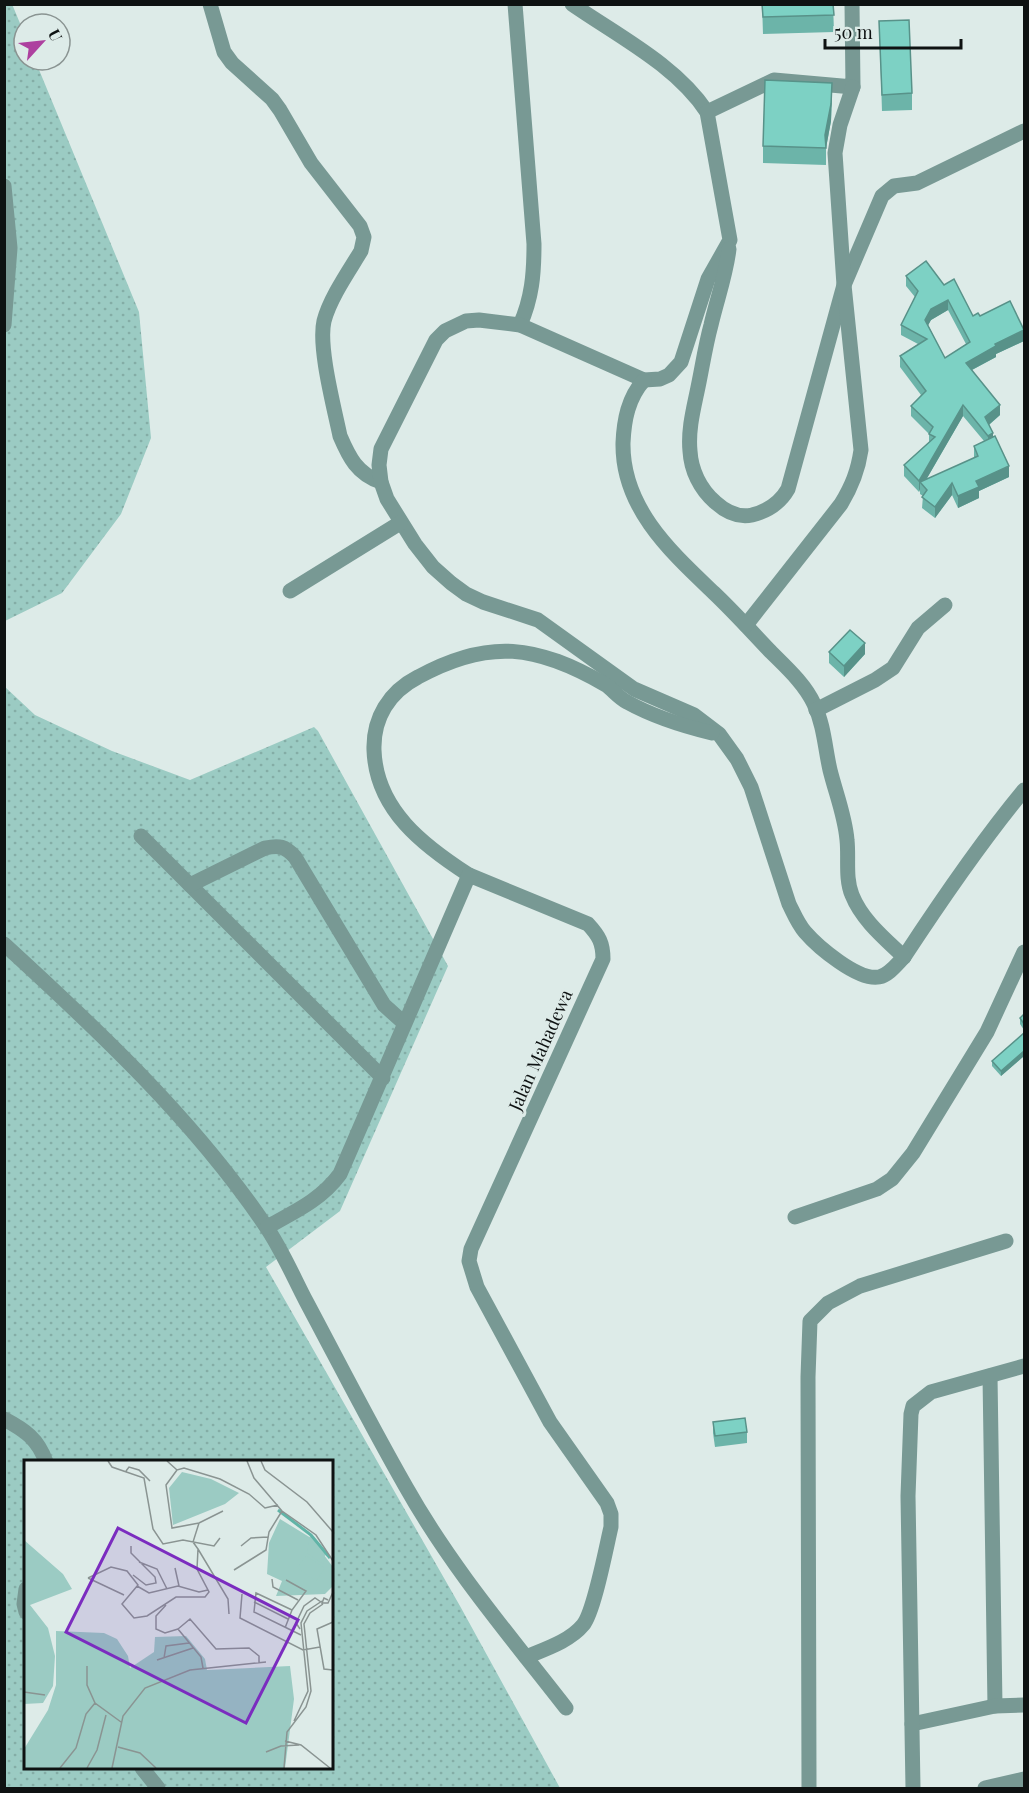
<svg xmlns="http://www.w3.org/2000/svg" width="1029" height="1793" font-family="'Playfair Display',serif">
<style>
.grass{fill:url(#grass-dots);fill-rule:evenodd}
.lines{fill:none;stroke-linecap:round;stroke-linejoin:round}
.minor{stroke:#789994;stroke-width:15}
.wall{fill:#6cb4a9;fill-rule:evenodd}
.shaded-wall{fill:#589289}
.building{fill:#7dd1c4;stroke:#589289;stroke-width:1.5;fill-rule:evenodd}
.labels{text-anchor:middle;dominant-baseline:central;stroke-width:6;stroke-linejoin:round;paint-order:stroke}
.street-label{font-size:18px;fill:#0e1212;stroke:#ddebe8}
.inset-river{fill:none;stroke:#60b4a7;stroke-width:3}
.inset-road{fill:none;stroke:#8a9492;stroke-width:1.5}
.view{fill:#7b2cbf;fill-opacity:0.15;stroke:#7b2cbf;stroke-width:3}
.inset-edge{fill:none;stroke:#0e1212;stroke-width:3}
</style>
<defs>
<pattern id="grass-dots" width="8" height="8" patternUnits="userSpaceOnUse" patternTransform="scale(1.5)"><rect width="8" height="8" fill="#9bcbc3"/><path d="M2 2h.1M6 6h.1" fill="none" stroke="#84ada6" stroke-width="1.8" stroke-linecap="round"/></pattern>
</defs>
<rect width="100%" height="100%" fill="#ddebe8"/>
<g class="grass">
<polygon points="12,4 24,33 24,60 35,60 139,312 151,438 121,514 62,593 5,621 4,5"/>
<path d="M 4,686 L 35,715 L 112,751 L 190,780 L 314,727 L 318,731 L 448,966 L 340,1211 L 266,1267 L 460,1606 L 560,1788 L 5,1788 ZM 26,1462 L 332,1462 L 332,1768 L 26,1768 Z"/>
</g>
<g class="lines">
<g class="minor">
<path d="M 210,4 L 224,52 L 232,63 L 272,99 L 280,110 L 311,163 L 360,226 L 364,237 L 361,251 C 349,271 330,298 324,321 C 318,347 334,407 340,436 C 349,457 357,474 381,482"/>
<path d="M 515,4 L 534,244 C 534,274 532,298 520,325"/>
<path d="M 572,4 C 618,36 676,65 707,112 L 730,240 L 708,279 L 681,362 L 669,375 L 660,379 L 644,380 L 520,325 L 479,320 L 466,321 L 445,331 L 436,340 L 381,449 L 379,465 L 381,482 L 387,499 L 415,544 L 433,567 L 451,583 L 466,594 L 483,602 L 538,620 L 634,689 L 694,715 L 719,734 L 737,759 L 751,787 L 789,904 C 794,914 798,924 805,932 C 818,947 858,981 879,977 C 889,975 897,964 904,957 C 942,899 980,843 1024,790"/>
<polyline points="707,112 774,80 853,87 852,4"/>
<polyline points="4,186 10,248 4,325"/>
<path d="M 729,249 C 726,275 717,299 711,325 C 705,347 702,369 697,392 C 693,411 688,431 690,451 C 691,470 700,489 715,502 C 726,512 738,518 752,515 C 768,511 780,503 788,489 L 844,285 L 882,196 L 894,186 L 917,183 L 1024,131"/>
<path d="M 644,380 C 628,398 624,420 623,443 C 622,508 671,552 714,593 C 734,612 752,632 771,652 C 786,667 805,684 814,704 C 824,725 825,748 830,770 C 836,794 845,816 847,840 C 849,858 845,878 852,895 C 862,920 884,938 904,957"/>
<polyline points="290,591 400,523"/>
<path d="M 746,625 L 841,504 C 852,486 858,471 861,450 L 844,285 L 835,153 L 840,125 L 853,87"/>
<polyline points="816,710 875,680 893,668 918,628 945,605"/>
<polyline points="141,836 383,1078"/>
<path d="M 469,875 C 424,846 376,810 374,750 C 373,718 389,692 418,677 C 489,638 537,645 606,685 C 613,690 619,698 627,702 C 654,717 683,726 712,733"/>
<path d="M 190,885 L 265,848 C 279,845 285,846 295,857 L 384,1005 L 404,1023"/>
<path d="M 4,944 C 99,1031 193,1119 265,1225 C 281,1248 293,1276 306,1301 C 339,1363 371,1426 406,1487 C 451,1567 510,1636 566,1708"/>
<polyline points="795,1217 877,1189 892,1179 913,1153 987,1032 1024,952"/>
<path d="M 267,1227 C 294,1212 321,1200 340,1174 L 469,875 L 588,924 C 599,936 603,943 603,959 L 471,1249 L 469,1261 L 477,1287 L 550,1422 L 607,1503 L 611,1514 L 611,1527 C 606,1548 594,1612 583,1625 C 570,1641 545,1649 526,1657"/>
<polyline points="990,1376 995,1706"/>
<path d="M 4,1419 C 25,1430 38,1439 46,1462"/>
<polyline points="26,1589 24,1604 26,1612"/>
<polyline points="912,1724 995,1706 1024,1705"/>
<polyline points="142,1768 158,1788"/>
<polyline points="809,1788 808,1377 810,1321 828,1303 860,1286 1006,1241"/>
<polyline points="913,1788 908,1496 911,1414 913,1406 931,1392 1024,1366"/>
<polyline points="985,1788 1024,1779"/>
</g>
</g>
<g class="wall">
<polygon points="762,4 833,4 834,32 763,34"/>
<polygon points="879,21 912,93 912,110 882,111"/>
<polygon points="832,99 831,121 826,148 826,165 763,163 763,146"/>
<path d="M 906,276 L 944,285 L 973,316 L 980,316 L 1024,341 L 996,354 L 996,357 L 972,370 L 1000,415 L 989,425 L 993,437 L 1009,477 L 979,491 L 979,498 L 958,508 L 952,495 L 935,518 L 922,508 L 923,496 L 920,494 L 920,489 L 919,492 L 904,476 L 904,465 L 929,442 L 929,434 L 911,416 L 911,406 L 921,395 L 900,367 L 900,356 L 918,344 L 901,335 L 901,325 L 915,297 L 906,286 ZM 948,310 L 966,344 L 945,358 L 928,325 L 931,320 ZM 963,416 L 984,441 L 974,446 L 974,458 L 926,480 Z"/>
<polygon points="829,652 865,654 844,677 829,663"/>
<polygon points="1024,1014 1024,1030 1020,1024 1020,1018"/>
<polygon points="1024,1033 1024,1056 1001,1076 992,1066 992,1061"/>
<polygon points="713,1422 747,1432 747,1443 715,1447 713,1433"/>
</g>
<g class="shaded-wall">
<polygon points="832,83 831,121 826,148 825,135"/>
<polygon points="948,300 948,310 931,320 925,331 925,320 931,309"/>
<polygon points="1024,330 1024,341 996,354 996,357 966,373 966,363 995,344"/>
<polygon points="963,405 963,416 923,485 920,482 920,489 919,492 919,481"/>
<polygon points="1000,405 1000,415 985,428 985,417"/>
<polygon points="993,433 993,443 988,446 988,436"/>
<polygon points="1009,466 1009,477 979,491 979,498 958,508 958,496 976,481"/>
<polygon points="952,483 952,495 935,518 935,507"/>
<polygon points="865,643 865,654 844,677 844,666"/>
<polygon points="1024,1051 1024,1056 1001,1076 1001,1071"/>
</g>
<g class="building">
<polygon points="762,4 833,4 834,15 763,17"/>
<polygon points="909,20 912,93 882,95 879,21"/>
<polygon points="765,80 832,83 831,104 825,135 826,148 763,146"/>
<path d="M 926,261 L 944,285 L 954,279 L 973,316 L 978,313 L 980,316 L 1010,301 L 1024,330 L 995,344 L 996,346 L 966,363 L 1000,405 L 985,417 L 993,433 L 988,436 L 963,405 L 919,481 L 904,465 L 935,437 L 929,434 L 933,427 L 911,406 L 926,391 L 900,356 L 927,339 L 901,325 L 918,291 L 906,276 ZM 948,300 L 970,342 L 945,358 L 925,320 L 931,309 Z"/>
<polygon points="995,436 1009,466 976,481 979,487 958,496 952,483 935,507 922,497 927,490 920,482 978,456 974,446"/>
<polygon points="850,630 865,643 844,666 829,652"/>
<polygon points="1024,1014 1024,1024 1020,1018"/>
<polygon points="1024,1033 1024,1051 1001,1071 992,1061"/>
<polygon points="745,1418 747,1432 715,1436 713,1422"/>
</g>
<g class="labels">
<g class="street-label">
<text transform="translate(540 1050) rotate(-66)">Jalan Mahadewa</text>
</g>
</g>
<g transform="translate(24 1460)">
<rect width="309" height="309" fill="#ddebe8"/>
<path d="M 158,12 L 187,19 L 215,33 L 201,44 L 149,65 L 145,28 ZM 256,59 L 287,78 L 309,107 L 309,126 L 301,134 L 252,136 L 258,121 L 243,114 L 245,83 ZM 32,171 L 80,173 L 93,179 L 104,196 L 106,208 L 130,192 L 131,177 L 162,176 L 181,199 L 183,210 L 266,206 L 270,239 L 261,308 L 0,308 L 0,289 L 24,250 L 32,225 Z" fill="#9bcbc3"/>
<path d="M 286,75 L 306,99 L 301,95 L 299,104 L 283,93 Z" fill="#9bcbc3"/>
<path d="M 0,80 L 39,114 L 48,129 L 6,145 L 24,168 L 31,196 L 29,226 L 19,243 L 0,244 Z" fill="#9bcbc3"/>
<path d="M 282,96 L 301,108 L 292,121 L 273,108 Z" fill="#9bcbc3"/>
<path class="inset-river" d="M 254,50 L 287,75 L 306,98"/>
<path class="inset-road" d="M 84,1 L 88,7 L 120,18 L 129,69 L 139,84 L 159,80 L 190,86 L 196,78M 143,1 L 153,10 L 160,8 L 196,19 L 225,34 L 241,48 L 254,45M 223,1 L 230,18 L 258,51 L 292,75 L 309,101M 237,1 L 241,10 L 283,42 L 309,72M 153,10 L 142,25 L 148,68 L 175,63 L 199,51M 102,11 L 105,7 L 115,10 L 126,21M 107,86 L 107,93 L 131,117 L 132,123 L 122,125 L 109,115M 217,86 L 227,78 L 244,77M 174,89 L 204,139 L 205,154M 115,102 L 133,109 L 143,129M 151,108 L 155,126M 210,110 L 242,90 L 245,72 L 258,51M 64,118 L 87,107 L 103,111 L 114,125 L 98,144 L 110,158 L 123,156 L 152,137 L 181,137 L 185,132 L 173,109 L 174,89 L 169,82 L 175,63M 64,118 L 100,135M 248,119 L 249,127 L 274,140M 113,126 L 125,133 L 154,126 L 175,132 L 184,130M 218,134 L 216,158 L 279,190 L 296,187M 304,140 L 300,138 L 298,143 L 304,143 L 309,132M 230,142 L 264,159M 142,145 L 132,156 L 132,169 L 141,173 L 154,169M 268,150 L 232,133 L 230,152 L 277,175M 309,162 L 293,169 L 300,209 L 309,210M 261,168 L 268,150 L 282,131 L 262,120M 276,169 L 272,163 L 280,146 L 291,138 L 297,142M 140,198 L 142,186 L 165,183M 133,200 L 169,188M 63,206 L 63,225 L 71,243 L 97,262M 179,208 L 177,197 L 154,169 L 166,159 L 192,189 L 225,188 L 235,196 L 235,203M 0,232 L 21,235M 270,261 L 284,231 L 277,163 L 283,151 L 298,141M 261,281 L 277,285 L 306,308M 94,287 L 116,293 L 132,308M 242,292 L 257,286 L 275,285M 36,308 L 52,288 L 62,254 L 71,243M 63,308 L 73,290 L 82,255M 88,308 L 99,256 L 121,228 L 166,210 L 242,202M 260,308 L 263,272 L 282,247 L 287,231 L 280,164 L 286,153 L 299,144"/>
<path class="view" d="M 94,68 L 274,160 L 222,263 L 42,172 Z"/>
<rect width="309" height="309" class="inset-edge"/>
</g>
<rect width="1029" height="1793" fill="none" stroke="#0e1212" stroke-width="12"/>
<g transform="translate(42 42) rotate(63)"><circle r="28" fill="#ddebe8" stroke="#8a9492" stroke-width="1.5"/>
<path d="M0-4.5L10 22L0 15L-10 22Z" fill="#ad409f"/>
<text y="-9" font-size="16" font-weight="bold" text-anchor="middle" fill="#0e1212">U</text>
</g>
<path d="M825 39v9h136v-9" fill="none" stroke="#0e1212" stroke-width="3"/>
<text x="834" y="39" font-size="18" fill="#0e1212" stroke="#ddebe8" stroke-width="4.5" paint-order="stroke">50 m</text>
</svg>
